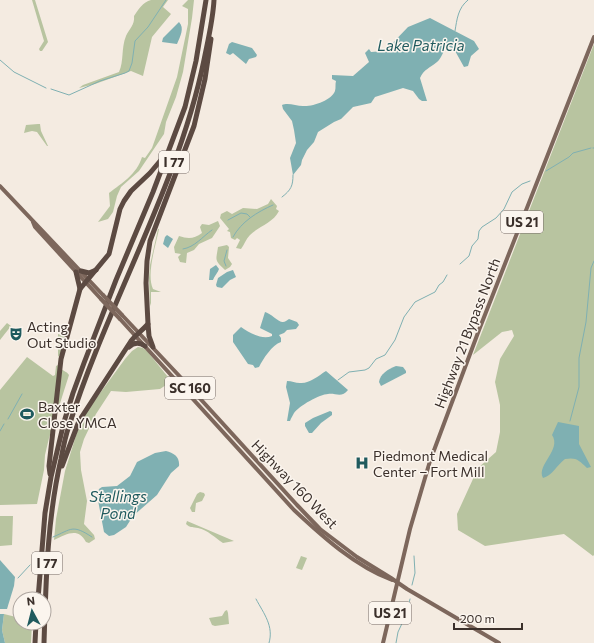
<svg xmlns="http://www.w3.org/2000/svg" width="594" height="643" font-family="Commissioner,sans-serif">
<style>
.green{fill:#b8c4a0}
.water{fill:#7fb0b2}
.lines{fill:none;stroke-linecap:round;stroke-linejoin:round}
.stream{stroke:#7fb0b2;stroke-width:1}
.primary{stroke:#7d675c;stroke-width:4}
.motorway{stroke:#5c4a42;stroke-width:5}
.primary-bridge{stroke:#7d675c;stroke-width:4}
.labels{text-anchor:middle;dominant-baseline:central;stroke-width:3;stroke-linejoin:round;paint-order:stroke}
.shield{fill:#fbf5ee;stroke:#756b66;stroke-width:1}
.shield-label{font-size:13px;font-weight:bold;fill:#3b302b}
.poi-label{font-size:14px;fill:#3b302b;stroke:#fbf5ee;text-anchor:start}
.street-label{font-size:14px;fill:#3b302b;stroke:#fbf5ee}
.water-label{font-size:15px;font-style:italic;fill:#1f5a5e;stroke:#fbf5ee}
</style>
<rect width="100%" height="100%" fill="#f4ebe1"/>
<g class="green">
<polygon points="32,0 35,0 48,42 42,51 40,51 39,49 44,41"/>
<path d="M 151,0 L 168,0 L 163,7 L 171,14 L 152,37 L 143,76 L 131,71 L 95,84 L 79,88 L 83,85 L 119,72 C 124,61 121,48 126,36 C 129,29 135,25 134,16 C 138,10 143,2 151,0 Z"/>
<path d="M 188,0 L 194,0 L 192,18 L 183,72 L 176,97 L 166,122 L 164,134 L 139,171 L 121,187 L 117,196 L 113,212 L 108,219 L 98,222 L 110,206 L 109,193 C 122,183 137,174 142,157 L 145,158 L 152,148 L 177,77 L 188,24 L 188,9 L 182,6 Z"/>
<polygon points="594,44 594,555 593,556 564,534 485,546 458,530 457,514 478,468 496,452 500,432 500,405 495,382 500,359 514,336 512,330 502,332 473,355"/>
<polygon points="38,124 40,124 41,131 48,146 47,146 37,132 32,131 24,133 26,125"/>
<path d="M 271,199 L 277,206 L 276,209 L 279,211 C 273,223 259,226 250,235 C 246,239 244,245 241,249 L 236,248 L 240,240 L 237,238 L 235,240 L 231,238 L 230,232 L 227,231 L 229,229 L 220,218 L 221,214 L 227,211 L 232,214 L 243,208 L 257,209 L 268,204 Z"/>
<path d="M 218,221 L 220,226 L 212,238 L 199,244 L 194,250 L 187,253 L 186,263 L 180,262 L 178,257 L 181,254 L 175,253 L 174,247 L 179,236 C 188,239 194,239 202,233 L 200,227 L 202,224 L 209,225 Z"/>
<path d="M 158,229 L 159,229 C 156,245 146,274 153,289 L 161,292 L 151,292 L 151,303 L 150,306 L 149,278 L 150,265 Z"/>
<path d="M 227,245 L 229,247 L 228,258 L 232,264 L 230,267 L 225,270 C 214,260 216,261 218,247 Z"/>
<polygon points="7,323 11,326 0,340 0,331"/>
<polygon points="58,334 63,336 66,336 62,352 58,357"/>
<path d="M 138,347 L 143,348 L 147,351 L 168,377 L 166,385 L 160,389 L 126,392 L 111,391 L 96,414 L 84,439 L 80,452 L 81,470 L 87,501 L 84,524 L 94,535 L 95,539 L 89,543 L 86,542 C 78,527 67,534 54,540 L 56,519 L 65,471 L 79,426 L 87,411 L 125,359 L 132,351 Z"/>
<path d="M 27,357 L 53,376 L 55,375 L 56,366 L 58,365 C 61,371 67,371 69,375 L 49,438 L 45,455 L 44,470 L 37,504 L 0,505 L 0,390 Z"/>
<polygon points="200,492 204,493 205,495 202,501 196,503 195,512 192,512 190,508 197,494"/>
<polygon points="0,516 13,516 12,545 0,546"/>
<path d="M 187,521 L 234,541 L 223,543 C 215,538 208,530 198,528 C 193,527 190,528 186,524 Z"/>
<polygon points="301,556 307,558 302,570 296,568"/>
<polygon points="227,610 228,613 229,624 215,626 212,625 209,618 222,616 225,611"/>
<polygon points="4,614 20,618 20,623 32,623 31,643 5,643 2,630"/>
</g>
<g class="water">
<path d="M 430,18 L 474,41 L 479,49 L 471,56 L 468,66 L 464,67 L 454,49 L 450,47 L 446,47 C 443,52 441,59 437,62 C 430,68 424,69 420,78 L 427,101 L 422,101 L 419,99 L 413,91 L 403,88 L 375,97 L 371,103 L 353,107 L 341,119 L 334,122 L 318,132 L 314,142 L 307,150 L 302,160 L 301,165 L 293,175 L 290,158 L 296,143 L 294,130 L 292,121 L 283,109 L 282,105 C 288,102 296,106 303,106 C 312,107 332,100 335,91 C 336,88 335,84 336,81 L 332,79 L 332,75 L 353,76 L 369,62 L 365,53 L 369,49 L 371,52 L 385,51 L 408,27 Z"/>
<path d="M 179,22 C 185,28 180,37 177,44 L 162,42 L 163,38 Z"/>
<polygon points="232,42 252,48 257,55 256,57 249,59 246,64 233,53 230,55 226,53 229,44"/>
<polygon points="167,235 173,239 168,248 163,244 165,237"/>
<path d="M 216,265 L 219,269 C 218,273 214,276 213,280 L 209,280 L 210,269 Z"/>
<polygon points="233,270 236,277 230,280 222,288 217,287 216,285 218,278 227,272"/>
<path d="M 265,312 C 270,313 280,323 283,322 C 285,322 287,320 289,319 L 297,322 L 299,325 L 296,329 L 287,330 L 284,333 L 279,335 L 281,338 L 281,342 C 272,345 263,359 259,367 L 255,368 L 253,365 L 248,364 L 233,342 L 233,335 L 241,327 C 249,333 262,340 272,336 L 272,334 L 260,328 Z"/>
<path d="M 396,366 L 403,367 L 406,371 L 406,373 L 381,386 L 379,382 C 380,374 388,369 396,366 Z"/>
<path d="M 326,371 L 348,390 C 342,398 336,393 328,394 C 320,394 299,406 294,413 C 293,415 291,418 290,421 L 287,421 L 290,403 L 286,387 L 287,381 C 292,381 295,383 300,383 C 309,384 318,376 326,371 Z"/>
<polygon points="330,411 332,412 332,415 321,423 312,433 309,433 305,426 305,423 313,418"/>
<path d="M 558,422 L 579,426 L 579,444 L 591,467 L 587,468 C 579,460 576,457 565,459 C 557,465 552,476 543,478 C 536,465 562,450 552,435 Z"/>
<path d="M 166,451 C 174,453 180,457 179,466 L 171,473 L 157,495 L 133,516 L 126,527 L 114,535 L 109,536 L 104,532 L 97,495 L 99,489 L 102,487 L 117,486 L 130,476 L 137,462 L 155,453 Z"/>
<polygon points="0,560 15,577 14,586 7,609 0,609"/>
<polygon points="0,614 4,614 2,630 5,643 0,643"/>
</g>
<g class="lines">
<g class="stream">
<path d="M 455,31 C 457,19 458,8 468,0"/>
<polyline points="0,60 14,72 46,88"/>
<polyline points="51,89 69,95 100,81 125,73 129,71 132,63 135,41 148,27 166,0"/>
<polyline points="593,148 594,148"/>
<polyline points="546,171 569,157 573,153 591,148"/>
<path d="M 282,197 C 291,190 293,186 293,175"/>
<polyline points="228,220 241,213 247,214 250,217"/>
<path d="M 233,237 C 241,222 257,212 273,205"/>
<path d="M 183,249 C 195,247 202,237 212,230"/>
<polyline points="460,264 469,256 472,246 478,239 479,231 482,227 496,218 504,209 512,192 522,184 530,181"/>
<polyline points="226,266 224,261 227,250"/>
<polyline points="338,380 349,372 365,370 369,368 376,359 385,355 395,340 404,317 415,302 435,292 439,285 443,282 447,275"/>
<polyline points="8,419 22,394"/>
<polyline points="570,421 579,387 579,358 586,322 591,268 594,261"/>
<polyline points="0,431 4,424"/>
<path d="M 53,537 C 72,529 72,524 92,537"/>
<polyline points="18,578 30,565"/>
<polyline points="412,585 415,573 414,556"/>
<path d="M 256,599 C 264,614 274,626 269,643"/>
<polyline points="396,643 398,632 406,615 410,599"/>
</g>
<g class="primary">
<polyline points="0,186 103,295"/>
<polyline points="33,222 35,227 101,299"/>
<polyline points="122,315 185,382 297,505 320,529 357,557 391,578 407,589 499,643"/>
<path d="M 120,319 L 294,510 C 323,537 355,566 392,580"/>
<polyline points="383,643 410,529 430,461 479,330 594,37"/>
</g>
<g class="motorway">
<polyline points="81,271 89,273 96,270"/>
<polyline points="80,289 109,254 120,209 124,201 131,191 150,173 166,154"/>
<polyline points="148,324 149,336 153,347"/>
<path d="M 129,347 C 134,342 139,342 145,346"/>
<path d="M 62,466 L 79,421 L 131,341 C 137,333 142,331 148,324 L 146,283 L 147,261 L 150,241 L 194,126 L 205,79 L 211,39"/>
<polyline points="50,474 49,466 61,359 80,289 76,272"/>
<polyline points="38,599 45,513 51,477 64,422 73,393 84,363 116,280 153,192 185,107 196,61 206,0"/>
<polyline points="35,643 36,623"/>
<path d="M 44,643 C 46,581 47,520 61,459 C 63,448 65,437 69,426 C 108,302 178,187 204,60 C 208,40 213,20 214,0"/>
</g>
<g class="primary-bridge">
<polyline points="103,295 122,315"/>
<polyline points="101,299 120,319"/>
</g>
</g>
<defs>
<g id="theatre-bare" transform="scale(1.08)"><path d="M-5-5.5Q0-4 5-5.5V0Q5 5 0 6Q-5 5-5 0ZM-3.3-2.5H-1v1.5H-3.3ZM1-2.5H3.3v1.5H1ZM-2.8 1Q0 5.5 2.8 1Z" fill="#1f5a5e" stroke="#fbf5ee" stroke-width="2.5" paint-order="stroke"/></g>
<g id="stadium-bare" transform="scale(1.08)"><path d="M0-5a6.5 5 0 1 0 0 10a6.5 5 0 1 0 0-10ZM-3.5-1.8h7v3.6h-7Z" fill="#1f5a5e" stroke="#fbf5ee" stroke-width="2.5" paint-order="stroke"/></g>
<g id="hospital-bare" transform="scale(1.08)"><path d="M-5-5h3v3.5h4V-5h3V5h-3V1.5h-4V5h-3Z" fill="#1f5a5e" stroke="#fbf5ee" stroke-width="2.5" paint-order="stroke"/></g>
</defs>
<g fill-rule="evenodd">
<use href="#theatre-bare" x="16" y="334"/>
<use href="#stadium-bare" x="27" y="414"/>
<use href="#hospital-bare" x="362" y="463"/>
</g>
<g class="labels">
<g class="shield">
<rect x="159" y="151" width="30" height="22" rx="3"/>
<rect x="501" y="211" width="42" height="22" rx="3"/>
<rect x="165" y="377" width="50" height="22" rx="3"/>
<rect x="32" y="552" width="30" height="22" rx="3"/>
<rect x="369" y="602" width="42" height="22" rx="3"/>
</g>
<g class="shield-label">
<text x="174" y="162">I 77</text>
<text x="522" y="222">US 21</text>
<text x="190" y="388">SC 160</text>
<text x="47" y="563">I 77</text>
<text x="390" y="613">US 21</text>
</g>
<g class="poi-label">
<text x="27" y="326">Acting<tspan x="27" dy="16">Out Studio</tspan></text>
<text x="38" y="406">Baxter<tspan x="38" dy="16">Close YMCA</tspan></text>
<text x="373" y="455">Piedmont Medical<tspan x="373" dy="16">Center – Fort Mill</tspan></text>
</g>
<g class="street-label">
<text transform="translate(467 333) rotate(-69)">Highway 21 Bypass North</text>
<text transform="translate(295 484) rotate(46)">Highway 160 West</text>
</g>
<g class="water-label">
<text x="421" y="45">Lake Patricia</text>
<text x="118" y="496">Stallings<tspan x="118" dy="17">Pond</tspan></text>
</g>
</g>
<g transform="translate(32 611) rotate(353)"><circle r="19" fill="#fbf5ee" stroke="#aea6a0"/>
<path d="M0-3L7 15L0 10L-7 15Z" fill="#1f5a5e"/>
<text y="-6" font-size="11" font-weight="bold" text-anchor="middle" fill="#3b302b">N</text>
</g>
<path d="M454 623v6h68v-6" fill="none" stroke="#3b302b" stroke-width="2"/>
<text x="460" y="623" font-size="12" fill="#3b302b" stroke="#fbf5ee" stroke-width="3" paint-order="stroke">200 m</text>
</svg>
